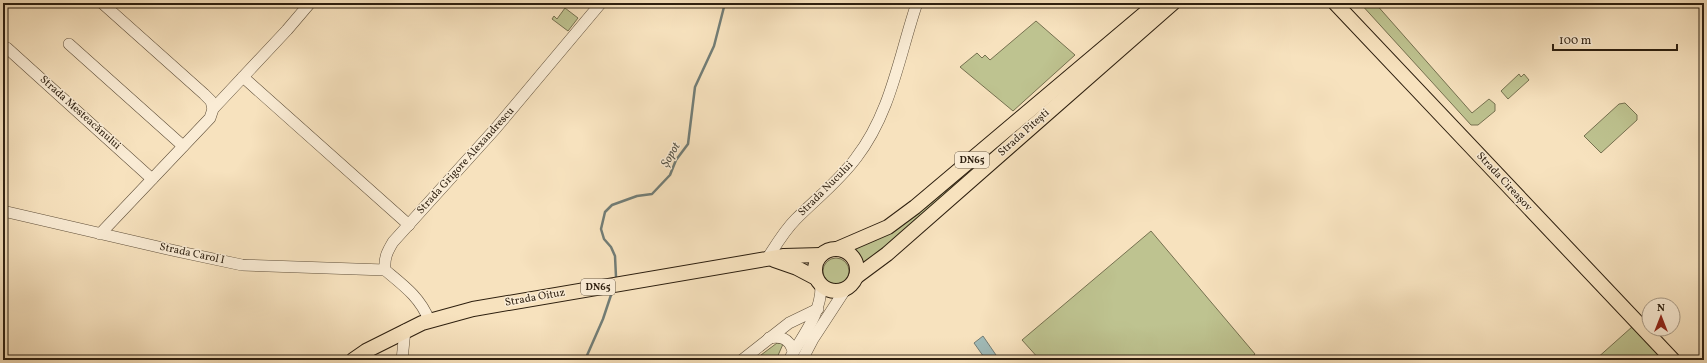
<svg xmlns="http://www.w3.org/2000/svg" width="1707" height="363" font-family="Vollkorn,serif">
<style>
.green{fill:#bec390;stroke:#767150}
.water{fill:#a0bcba;stroke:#727d76}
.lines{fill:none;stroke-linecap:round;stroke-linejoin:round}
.stream{stroke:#727d76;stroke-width:2.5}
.minor-casing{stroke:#60503b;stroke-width:12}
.major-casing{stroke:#2d1f0f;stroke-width:16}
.minor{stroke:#faecd5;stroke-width:11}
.major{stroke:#f7e2be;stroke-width:14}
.labels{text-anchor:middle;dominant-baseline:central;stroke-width:3;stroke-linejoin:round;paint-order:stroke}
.shield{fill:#faecd5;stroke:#6a5c4a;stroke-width:1}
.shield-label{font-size:10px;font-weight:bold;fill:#2d1f0f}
.street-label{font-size:11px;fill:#2d1f0f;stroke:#faecd5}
.water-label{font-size:12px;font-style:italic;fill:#504e42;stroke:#faecd5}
</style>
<rect width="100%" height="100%" fill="#f7e2be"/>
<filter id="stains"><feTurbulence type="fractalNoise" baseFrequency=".005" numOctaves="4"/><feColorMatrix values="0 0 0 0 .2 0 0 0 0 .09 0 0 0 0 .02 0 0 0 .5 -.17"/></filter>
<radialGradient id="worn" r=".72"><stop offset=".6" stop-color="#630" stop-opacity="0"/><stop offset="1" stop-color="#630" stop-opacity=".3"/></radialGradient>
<g class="green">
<polygon points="1360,3 1375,3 1472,113 1489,99 1495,104 1495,111 1478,125 1471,125"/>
<polygon points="565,8 578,18 568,31 552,19 554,16 557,19"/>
<polygon points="1036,21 1075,55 1013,111 960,67 977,53 982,58 985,55 990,60"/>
<polygon points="1519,74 1521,77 1524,74 1529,80 1508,99 1501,91"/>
<polygon points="1619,104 1625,103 1637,115 1637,120 1601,153 1584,136"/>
<polygon points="961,178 965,182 886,250 862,265 852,249 908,220 924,209"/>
<polygon points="1151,231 1255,354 1248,360 1040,360 1022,340"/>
<circle cx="836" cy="271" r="13"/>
<polygon points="1642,318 1682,360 1595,360"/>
<polygon points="777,343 783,344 776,360 768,360 768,358 761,355"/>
</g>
<polygon class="water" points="983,336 996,355 990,360 986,360 974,343"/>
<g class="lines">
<g class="stream">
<polyline points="616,277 615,256 611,247 604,239 601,229 605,212 612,205 637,196 652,194 670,175 676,160 688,144 695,87 714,46 725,3"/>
<polyline points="585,360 603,319 612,292"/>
</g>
<g class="minor-casing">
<g id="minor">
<polyline points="102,3 204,94 211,101 213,109"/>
<polyline points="69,44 183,146"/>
<polyline points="7,48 152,179"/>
<polyline points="243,77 409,225"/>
<polyline points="3,211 176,251 242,265 385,270"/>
<polyline points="100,234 210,118 213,109 287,30 310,3"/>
<path d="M 767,259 C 776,245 784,231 796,219 C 816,199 839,181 856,158 C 891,113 899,56 917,3"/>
<path d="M 429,320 C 420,297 403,285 385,270 C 384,258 387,252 393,242 L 496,128 L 601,3"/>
<path d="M 769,338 C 781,336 789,338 793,351"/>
<polyline points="402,360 405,330"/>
<polyline points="742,360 789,323 818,309"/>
<path d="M 789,360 C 802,336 821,315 821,286"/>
<polyline points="802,360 813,339 845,290"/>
</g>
</g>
<g class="major-casing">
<g id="major">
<polyline points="1335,3 1673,360"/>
<circle cx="836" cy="270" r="21"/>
<polyline points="837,249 888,227 915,207 1157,3"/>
<polyline points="774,260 797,268 816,278"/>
<polyline points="856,277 887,254 1173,3"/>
<polyline points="353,360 366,351 422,323 473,309 784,256 821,255"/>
</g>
</g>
<use href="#minor" class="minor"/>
<use href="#major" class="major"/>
</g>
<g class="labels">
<g class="shield">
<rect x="955" y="152" width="34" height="16" rx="3"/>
<rect x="581" y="279" width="34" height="16" rx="3"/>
</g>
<g class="shield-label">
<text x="972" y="160">DN65</text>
<text x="598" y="287">DN65</text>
</g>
<g class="street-label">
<text transform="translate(80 113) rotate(42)">Strada Mesteacănului</text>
<text transform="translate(1024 133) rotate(-42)">Strada Pitești</text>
<text transform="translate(466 161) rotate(-48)">Strada Grigore Alexandrescu</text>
<text transform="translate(1504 182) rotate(47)">Strada Cireașov</text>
<text transform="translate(826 189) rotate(-45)">Strada Nucului</text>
<text transform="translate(192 254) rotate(12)">Strada Carol I</text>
<text transform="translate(535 298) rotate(-10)">Strada Oituz</text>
</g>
<g class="water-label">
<text transform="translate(671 155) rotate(-60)">Șopot</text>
</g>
</g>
<rect width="1707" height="363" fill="none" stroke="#f7e2be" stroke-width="16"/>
<rect x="4" y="4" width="1699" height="355" fill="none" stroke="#2d1f0f" stroke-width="2"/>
<rect x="8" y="8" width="1691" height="347" fill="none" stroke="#2d1f0f"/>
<g transform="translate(1661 317)"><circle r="19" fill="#faecd5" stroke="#a89a86"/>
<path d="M0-3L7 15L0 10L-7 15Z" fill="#8f2418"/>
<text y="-6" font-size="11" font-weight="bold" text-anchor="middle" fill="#2d1f0f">N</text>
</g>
<path d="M1553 44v6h124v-6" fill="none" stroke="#2d1f0f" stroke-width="2"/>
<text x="1559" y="44" font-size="12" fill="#2d1f0f" stroke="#faecd5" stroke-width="3" paint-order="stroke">100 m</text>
<rect width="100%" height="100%" filter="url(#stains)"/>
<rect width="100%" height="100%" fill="url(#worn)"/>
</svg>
